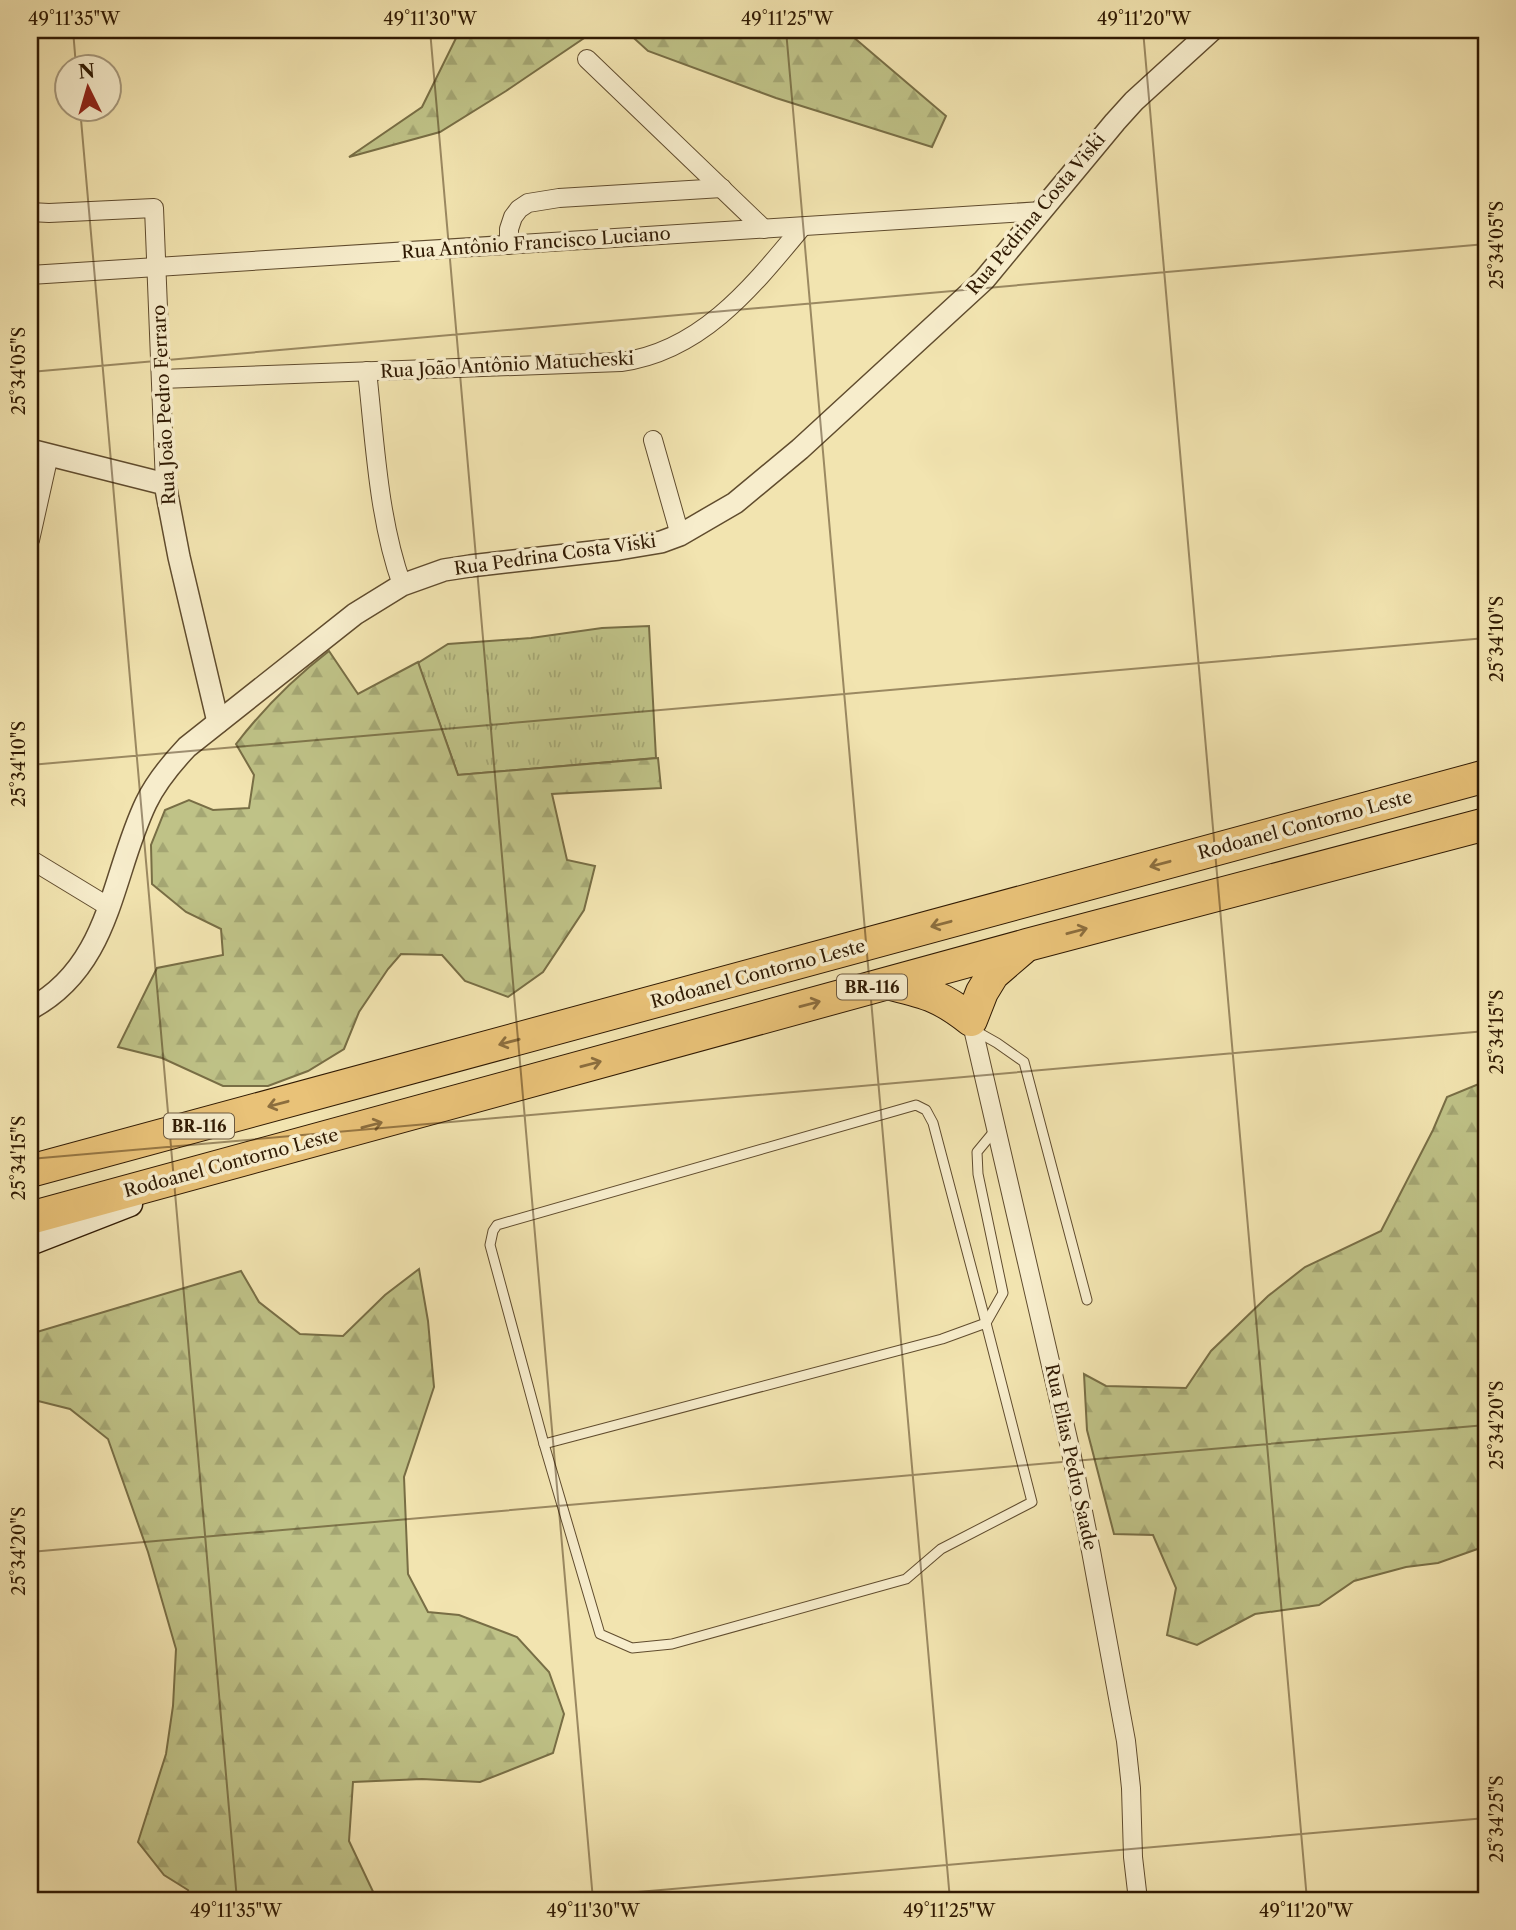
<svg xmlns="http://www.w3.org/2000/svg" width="1516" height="1930" font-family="'Libre Caslon Text',serif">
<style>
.grass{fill:url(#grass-tufts);stroke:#786e45;stroke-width:2}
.forest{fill:url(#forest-firs);stroke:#786e45;stroke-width:2}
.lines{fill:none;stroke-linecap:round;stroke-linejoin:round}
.service-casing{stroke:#604c2e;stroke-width:11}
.minor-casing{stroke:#604c2e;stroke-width:20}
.tertiary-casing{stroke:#604c2e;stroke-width:24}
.secondary-casing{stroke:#301a03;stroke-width:27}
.motorway-casing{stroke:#301a03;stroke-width:34}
.service{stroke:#f7edcc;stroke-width:9}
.minor{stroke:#f7edcc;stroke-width:18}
.tertiary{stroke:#f7edcc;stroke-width:21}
.secondary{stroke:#f7edcc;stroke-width:24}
.motorway{stroke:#e9c278;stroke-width:32}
.oneway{stroke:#8c6e3e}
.ticks{fill:none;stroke:#301a03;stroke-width:2;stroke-opacity:0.45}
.labels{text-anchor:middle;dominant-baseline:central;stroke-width:7;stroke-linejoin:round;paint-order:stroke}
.shield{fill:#f7edcc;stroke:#6c593f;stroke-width:2}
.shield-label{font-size:16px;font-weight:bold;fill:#301a03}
.street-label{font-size:18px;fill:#301a03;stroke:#f7edcc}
.neatline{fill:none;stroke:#301a03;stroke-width:2.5}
.ticks-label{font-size:18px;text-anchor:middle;fill:#301a03}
</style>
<defs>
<pattern id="grass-tufts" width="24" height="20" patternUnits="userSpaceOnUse" patternTransform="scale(1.75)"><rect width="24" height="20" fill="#bfc287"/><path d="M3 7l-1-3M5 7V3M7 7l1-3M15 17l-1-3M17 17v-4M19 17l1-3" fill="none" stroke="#a4a673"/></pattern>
<pattern id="forest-firs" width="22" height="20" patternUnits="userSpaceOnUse" patternTransform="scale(1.75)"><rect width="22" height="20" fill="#bfc287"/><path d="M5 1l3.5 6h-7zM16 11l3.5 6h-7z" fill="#a4a673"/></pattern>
</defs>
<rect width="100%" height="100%" fill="#f2e4b0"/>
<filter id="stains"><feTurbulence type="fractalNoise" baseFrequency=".00286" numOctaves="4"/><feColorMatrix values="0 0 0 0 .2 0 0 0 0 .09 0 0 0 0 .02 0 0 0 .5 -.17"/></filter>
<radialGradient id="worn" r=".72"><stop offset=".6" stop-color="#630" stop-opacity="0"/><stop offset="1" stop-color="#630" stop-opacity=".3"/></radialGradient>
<polygon class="grass" points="649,626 656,758 458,775 418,663 448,644 531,638 602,628"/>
<g class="forest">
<polygon points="460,30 596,30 506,91 440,132 349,157 422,107"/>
<polygon points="625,30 845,30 946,116 932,147 776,98 648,51"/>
<path d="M 329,651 L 358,694 L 418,662 L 458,775 L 658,758 L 661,788 L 552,794 L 567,860 L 595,866 L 584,910 L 543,972 L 508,997 L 465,981 L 442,955 L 401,954 L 388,969 L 359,1012 L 344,1049 L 308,1071 L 268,1086 L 223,1086 L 162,1058 L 118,1047 L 157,968 L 223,955 L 221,929 L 186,912 L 152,884 L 151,845 L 165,810 L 189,800 L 213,810 L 249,808 L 254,775 L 236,744 C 263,709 294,678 329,651 Z"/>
<polygon points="1486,1081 1486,1546 1438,1563 1406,1567 1354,1581 1319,1605 1255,1614 1197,1645 1167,1635 1176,1588 1153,1535 1114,1534 1087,1430 1084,1374 1106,1386 1186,1388 1211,1351 1268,1296 1305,1267 1381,1231 1433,1130 1447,1097"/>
<polygon points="419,1269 428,1321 434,1387 404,1477 408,1574 428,1612 459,1615 517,1637 549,1672 564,1714 553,1753 480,1782 422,1779 353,1782 349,1841 377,1900 190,1900 188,1890 164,1875 138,1842 166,1754 173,1706 176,1649 148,1552 108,1439 70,1409 30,1399 30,1334 241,1271 259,1302 300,1334 343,1336 385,1295"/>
</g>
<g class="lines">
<g class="service-casing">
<g id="service">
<polyline points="974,1030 997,1043 1024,1062 1087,1300"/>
<polygon points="916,1105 926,1110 933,1123 986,1323 1032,1502 941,1549 906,1579 672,1644 632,1648 600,1634 544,1444 490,1245 493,1231 497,1225"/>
<polyline points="544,1444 942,1339 986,1323 1003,1293 978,1174 977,1152 996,1129"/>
</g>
</g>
<g class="minor-casing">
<g id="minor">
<polyline points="587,59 764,229"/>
<polyline points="30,212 49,213 154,208 165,484"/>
<polyline points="509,245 509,229 513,217 519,209 528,203 559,198 722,188"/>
<polyline points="30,275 1042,211"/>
<path d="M 367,371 C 375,442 378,518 402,585"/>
<path d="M 161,379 L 621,362 C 702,351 753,286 802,227"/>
<polyline points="653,440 680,535"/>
<polyline points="30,540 49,455"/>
<polyline points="30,859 109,907"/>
<polyline points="971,1020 1071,1452 1091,1551 1126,1741 1131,1788 1133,1857 1138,1900"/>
</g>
</g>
<g class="tertiary-casing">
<g id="tertiary">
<polyline points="30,450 165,484 179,557 218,722"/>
<path d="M 30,1009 C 111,966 111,876 146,803 C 156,782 171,764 187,747 L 355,614 L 402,585 L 444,570 L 470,566 L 619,549 L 661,542 L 680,535 L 735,503 L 800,449 L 984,280 L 1115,122 L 1134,101 L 1212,30"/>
</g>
</g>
<g class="secondary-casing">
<polyline id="secondary" points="30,1243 130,1204"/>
</g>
<g class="motorway-casing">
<g id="motorway">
<path d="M 891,984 C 927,993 941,996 971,1020 L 982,992 L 993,974 L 1022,949"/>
<polyline points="30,1171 1486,776"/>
<polyline points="30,1218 1027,945 1486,824"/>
</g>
</g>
<use href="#service" class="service"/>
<use href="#minor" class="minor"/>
<use href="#tertiary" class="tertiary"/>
<use href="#secondary" class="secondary"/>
<use href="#motorway" class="motorway"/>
</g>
<defs><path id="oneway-shaft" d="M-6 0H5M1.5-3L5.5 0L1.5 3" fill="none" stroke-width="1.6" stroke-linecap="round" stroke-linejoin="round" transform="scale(1.75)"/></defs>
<g class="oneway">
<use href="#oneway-shaft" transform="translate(1160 864) rotate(165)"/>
<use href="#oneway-shaft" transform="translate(941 924) rotate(165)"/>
<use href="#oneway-shaft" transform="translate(1077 931) rotate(-15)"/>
<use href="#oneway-shaft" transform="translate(810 1004) rotate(-15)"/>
<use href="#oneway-shaft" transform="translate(509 1042) rotate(165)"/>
<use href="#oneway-shaft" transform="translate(591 1064) rotate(-15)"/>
<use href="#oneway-shaft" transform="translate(278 1104) rotate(165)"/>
<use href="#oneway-shaft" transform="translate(372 1125) rotate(-15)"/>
</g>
<path class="ticks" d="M 73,30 L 76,66M 430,30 L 593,1900M 786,30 L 950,1900M 1143,30 L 1307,1900M 80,108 L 237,1900M 30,372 L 1486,244M 30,765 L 1486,638M 30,1159 L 1486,1031M 30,1552 L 1486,1425M 546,1900 L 1486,1818"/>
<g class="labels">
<g class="shield">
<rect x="837" y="974.5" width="70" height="25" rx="5"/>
<rect x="164" y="1113.5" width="70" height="25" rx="5"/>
</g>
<g class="shield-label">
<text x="872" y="987">BR-116</text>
<text x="199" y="1126">BR-116</text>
</g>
<g class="street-label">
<text transform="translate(1036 214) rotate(-50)">Rua Pedrina Costa Viski</text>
<text transform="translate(536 243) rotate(-4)">Rua Antônio Francisco Luciano</text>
<text transform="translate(507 365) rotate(-3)">Rua João Antônio Matucheski</text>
<text transform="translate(164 405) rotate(-93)">Rua João Pedro Ferraro</text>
<text transform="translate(555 555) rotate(-8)">Rua Pedrina Costa Viski</text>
<text transform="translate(1305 825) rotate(-15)">Rodoanel Contorno Leste</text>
<text transform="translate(758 974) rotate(-15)">Rodoanel Contorno Leste</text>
<text transform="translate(231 1163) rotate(-15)">Rodoanel Contorno Leste</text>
<text transform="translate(1071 1457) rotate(78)">Rua Elias Pedro Saade</text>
</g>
</g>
<rect width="1516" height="1930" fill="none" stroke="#f2e4b0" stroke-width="77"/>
<g transform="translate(88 88) rotate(355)"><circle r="33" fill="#f7edcc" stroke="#a7997c" stroke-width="2"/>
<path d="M0-5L12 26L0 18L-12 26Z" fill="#8f2418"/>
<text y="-10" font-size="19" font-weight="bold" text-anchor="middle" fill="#301a03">N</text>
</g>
<rect x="38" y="38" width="1440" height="1854" class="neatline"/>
<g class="ticks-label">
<text x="74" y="25">49°11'35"W</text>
<text x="430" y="25">49°11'30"W</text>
<text x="787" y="25">49°11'25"W</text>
<text x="1144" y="25">49°11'20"W</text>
<text transform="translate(1497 245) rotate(-90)" y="6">25°34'05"S</text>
<text transform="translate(19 371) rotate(-90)" y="6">25°34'05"S</text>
<text transform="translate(1497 639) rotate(-90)" y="6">25°34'10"S</text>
<text transform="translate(19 764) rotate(-90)" y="6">25°34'10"S</text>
<text transform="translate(1497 1032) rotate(-90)" y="6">25°34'15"S</text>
<text transform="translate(19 1158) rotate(-90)" y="6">25°34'15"S</text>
<text transform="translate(1497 1425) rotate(-90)" y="6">25°34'20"S</text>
<text transform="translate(19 1551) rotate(-90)" y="6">25°34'20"S</text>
<text transform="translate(1497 1819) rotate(-90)" y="6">25°34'25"S</text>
<text x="236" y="1917">49°11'35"W</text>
<text x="593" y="1917">49°11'30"W</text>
<text x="949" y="1917">49°11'25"W</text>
<text x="1306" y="1917">49°11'20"W</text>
</g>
<rect width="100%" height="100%" filter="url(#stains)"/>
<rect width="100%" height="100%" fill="url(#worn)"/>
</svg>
